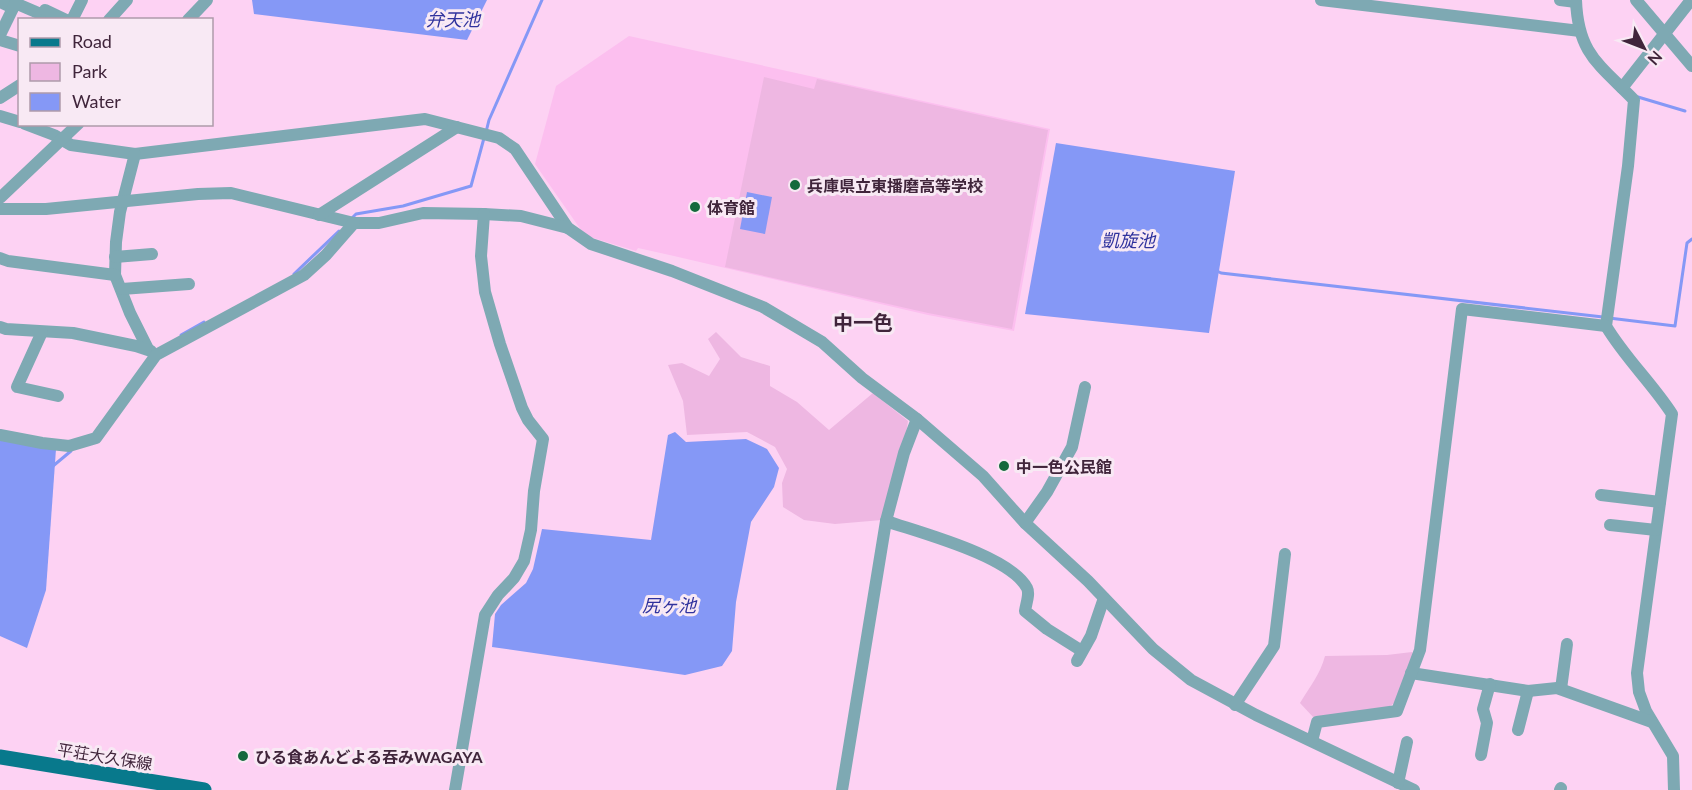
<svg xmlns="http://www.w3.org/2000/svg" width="1692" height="790" font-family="Lato,'Noto Sans JP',sans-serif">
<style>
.built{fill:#fcbfef}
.green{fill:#eeb7e2}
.water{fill:#8598f6}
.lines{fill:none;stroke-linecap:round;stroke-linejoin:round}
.stream{stroke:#8598f6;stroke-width:3}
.minor{stroke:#7ea9b3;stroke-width:12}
.major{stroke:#08798c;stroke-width:15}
.poi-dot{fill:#146a3c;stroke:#f8e9f4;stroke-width:2}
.labels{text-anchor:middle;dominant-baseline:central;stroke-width:6;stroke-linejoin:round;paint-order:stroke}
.poi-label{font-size:16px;font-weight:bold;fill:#40253b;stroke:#f8e9f4;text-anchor:start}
.street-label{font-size:16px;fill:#40253b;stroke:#f8e9f4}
.water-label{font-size:18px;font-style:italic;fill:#2f329d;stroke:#f8e9f4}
.quarter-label{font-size:20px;font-weight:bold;fill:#40253b;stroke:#f8e9f4}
</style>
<rect width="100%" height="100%" fill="#fdd2f3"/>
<polygon class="built" points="629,36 1050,129 1014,331 928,315 674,256 638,248 636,251 590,237 581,230 535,164 556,86"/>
<g class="green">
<polygon points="764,77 814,89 817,79 1048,130 1012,329 928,313 725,267"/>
<polygon points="716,332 741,357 770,366 770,386 797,402 829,430 873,393 908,421 906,434 882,520 835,524 804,520 783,507 782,483 787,469 775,447 747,432 687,435 683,401 668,365 682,363 709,376 720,359 708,339"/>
<path d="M 1412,652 L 1415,658 L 1396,702 L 1384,710 L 1314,718 L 1300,703 C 1310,686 1320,675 1325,656 L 1387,655 Z"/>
</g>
<g class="water">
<polygon points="252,0 487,0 467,40 254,14"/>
<polygon points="1056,143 1235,171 1209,333 1025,314"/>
<polygon points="747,192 772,197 765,234 740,229"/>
<polygon points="675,432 686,442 746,439 767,449 779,468 774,487 751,522 736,602 732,651 722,666 685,675 492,647 495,614 501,605 526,583 533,569 542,529 651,540 668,435"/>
<polygon points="0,440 56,449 46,590 27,648 0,636"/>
</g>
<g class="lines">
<g class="stream">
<polyline points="1638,97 1685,111"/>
<polyline points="486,132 489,120 542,0"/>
<polyline points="352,218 356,214 403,206 471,186 484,138"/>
<polyline points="1217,271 1221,273 1603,317"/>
<polyline points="294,274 339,231"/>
<polyline points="1609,318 1675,326 1687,243 1692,239"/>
<polyline points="181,335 204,322"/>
<polyline points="53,466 71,451"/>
</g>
<g class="minor">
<polyline points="1321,0 1580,31"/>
<polyline points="1560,0 1576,2"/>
<path d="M 1576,0 C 1578,54 1599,64 1634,100 L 1628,166 L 1606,326 C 1625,358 1652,383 1672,414 L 1637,673 L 1639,692 L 1646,711 L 1673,756 L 1674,790"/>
<polyline points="1636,0 1692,66"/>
<polyline points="0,2 13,8"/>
<polyline points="15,3 43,15"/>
<polyline points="45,10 66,20"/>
<polyline points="72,20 82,0"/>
<polyline points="109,20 127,0"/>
<polyline points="188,20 207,0"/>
<polyline points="0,35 17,0"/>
<polyline points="0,40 20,46"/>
<polyline points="1622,88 1691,0"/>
<polyline points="0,98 20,85"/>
<polyline points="0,116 20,122"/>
<polyline points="25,124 54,135 71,145 135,154 425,119 499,138 515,149 568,228 591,244 672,271 763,307 822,342 862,378 917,419 983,476 1025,523 1088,581 1153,649 1191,680 1256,715 1414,790"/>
<polyline points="135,154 120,212 116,242 115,275 130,313 148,349"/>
<polyline points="0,198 78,124"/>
<polyline points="0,209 46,209 198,194 231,193 354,223 379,223 423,213 484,214 521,216 568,228"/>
<polyline points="319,215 457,127"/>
<polyline points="115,257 152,254"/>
<polyline points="0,258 8,261 115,275"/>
<polyline points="122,289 189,284"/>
<polyline points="0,327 6,329 73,333 136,346 151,351"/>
<polyline points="42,332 17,387 58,396"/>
<polyline points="0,435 42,443 69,446 96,438 156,355 304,275 326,255 354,223"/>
<polyline points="1601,495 1660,502"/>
<path d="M 886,521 C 921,533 1010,556 1027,588 C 1030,594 1026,604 1025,611 L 1047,629 L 1082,651"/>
<polyline points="1025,523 1047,492 1072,447 1085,387"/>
<polyline points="1610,525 1656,530"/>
<polyline points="1077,661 1091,636 1104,598"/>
<polyline points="1411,673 1528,691 1557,688 1652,722"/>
<polyline points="1561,689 1567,644"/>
<polyline points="1235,705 1274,646 1285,554"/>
<polyline points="1518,730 1528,691"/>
<polyline points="1312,741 1317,722 1397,711 1420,650 1462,309 1606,326"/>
<polyline points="1481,755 1487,723 1483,709 1490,684"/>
<polyline points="1398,783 1407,742"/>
<polyline points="455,790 485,615 498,595 514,578 524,561 531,530 534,491 543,439 528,420 522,408 500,344 485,292 481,256 484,214"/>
<polyline points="842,790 886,521 904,453 917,419"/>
<polyline points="1560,790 1561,788"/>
</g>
<polyline class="major" points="0,757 204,790"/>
</g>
<g class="poi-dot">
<circle cx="795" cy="185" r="6"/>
<circle cx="695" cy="207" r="6"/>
<circle cx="1004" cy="466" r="6"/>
<circle cx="243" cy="756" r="6"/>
</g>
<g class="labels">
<g class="poi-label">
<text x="807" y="185">兵庫県立東播磨高等学校</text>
<text x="707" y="207">体育館</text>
<text x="1016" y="466">中一色公民館</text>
<text x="255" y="756">ひる食あんどよる吞みWAGAYA</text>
</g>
<g class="street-label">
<text transform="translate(105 756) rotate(9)">平荘大久保線</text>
</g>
<g class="water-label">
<text x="453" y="19">弁天池</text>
<text x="1128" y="240">凱旋池</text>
<text x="669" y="605">尻ヶ池</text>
</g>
<g class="quarter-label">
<text x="863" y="322">中一色</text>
</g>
</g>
<rect x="18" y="18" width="195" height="108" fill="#f8e9f4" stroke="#ae9baa" stroke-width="1.5"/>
<rect x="30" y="38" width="30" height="9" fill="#08798c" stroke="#ae9baa" stroke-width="1.5"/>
<text x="72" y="48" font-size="18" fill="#40253b">Road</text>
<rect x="30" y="63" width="30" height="18" fill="#eeb7e2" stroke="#ae9baa" stroke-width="1.5"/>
<text x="72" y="78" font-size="18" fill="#40253b">Park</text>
<rect x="30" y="93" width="30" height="18" fill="#8598f6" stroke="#ae9baa" stroke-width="1.5"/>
<text x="72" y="108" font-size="18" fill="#40253b">Water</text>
<g transform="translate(1644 48) rotate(132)" stroke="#f8e9f4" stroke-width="4.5" paint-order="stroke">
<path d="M0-4.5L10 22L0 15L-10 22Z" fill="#40253b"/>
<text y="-9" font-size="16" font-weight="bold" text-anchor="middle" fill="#40253b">N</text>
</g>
</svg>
